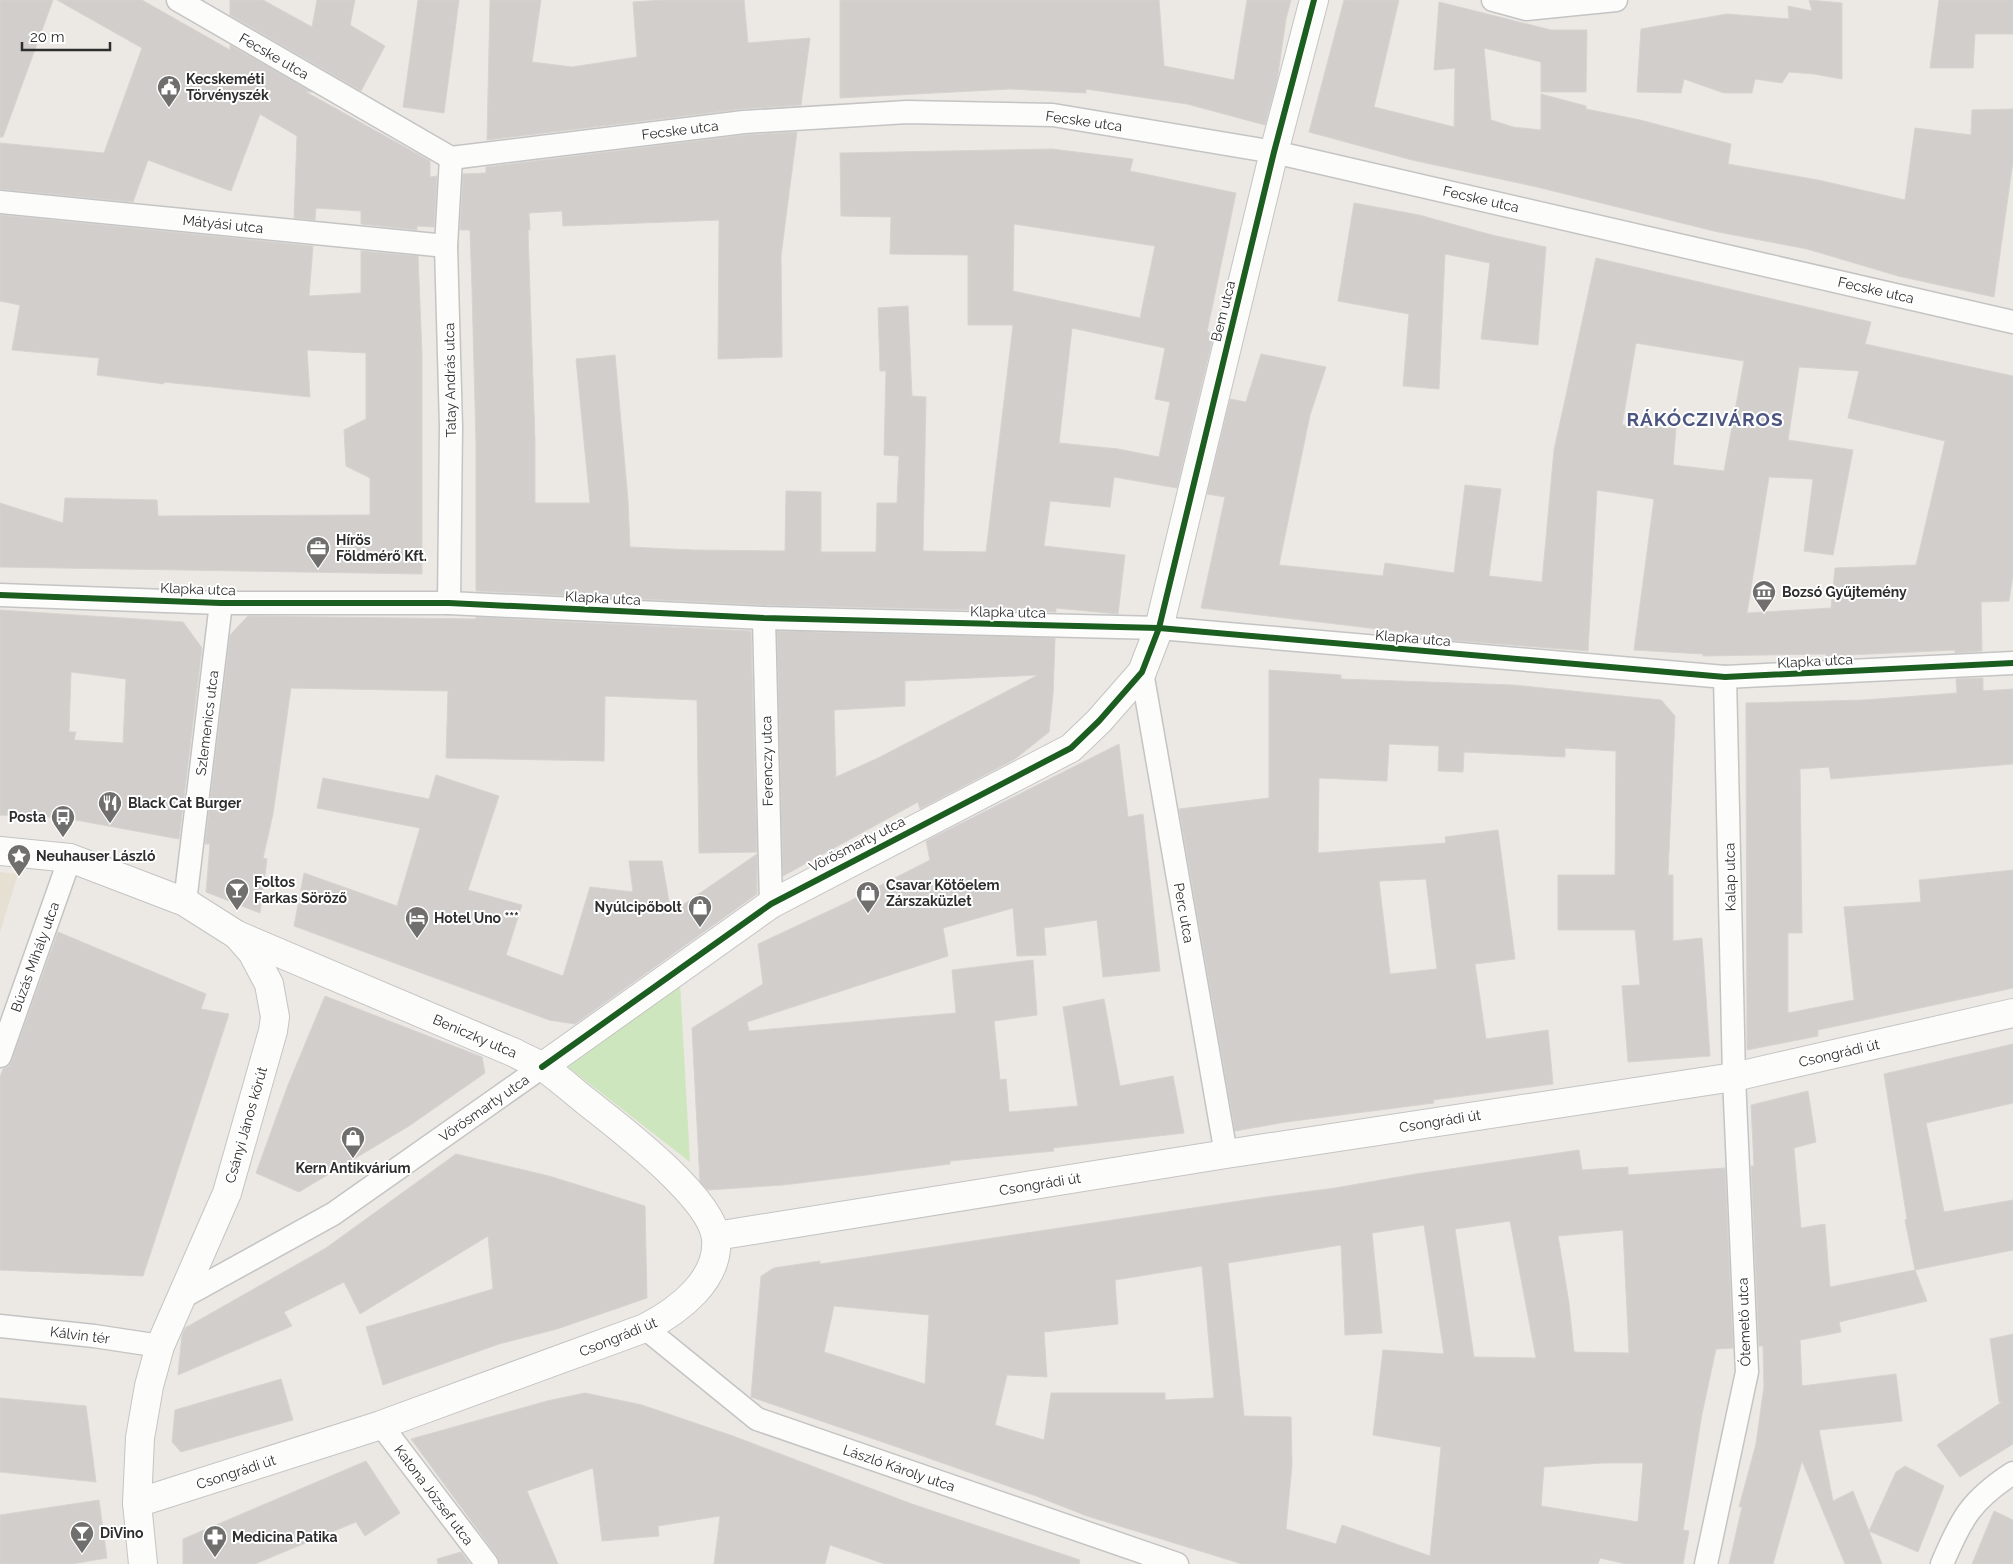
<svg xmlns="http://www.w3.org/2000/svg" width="2013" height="1564" font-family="Raleway,sans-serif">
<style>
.education{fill:#e6e0d3}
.green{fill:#cee6be}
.building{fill:#d1cecb;stroke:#d7d4d0;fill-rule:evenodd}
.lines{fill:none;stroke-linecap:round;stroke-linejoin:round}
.street-casing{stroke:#c5c4c5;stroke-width:25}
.secondary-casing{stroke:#c5c4c5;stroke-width:30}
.street{stroke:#fcfcfb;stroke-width:22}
.secondary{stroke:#fcfcfb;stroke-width:28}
.cycleway-casing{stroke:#fff;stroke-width:9}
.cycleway{stroke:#1b5e20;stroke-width:6}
.labels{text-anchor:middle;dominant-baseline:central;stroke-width:4;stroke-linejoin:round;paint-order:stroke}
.street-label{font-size:14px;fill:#2e2e2e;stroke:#fff}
.poi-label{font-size:14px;font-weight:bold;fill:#2e2e2e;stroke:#fff;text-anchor:start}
.district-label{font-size:19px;font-weight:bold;letter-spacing:1px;fill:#4d5680;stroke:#fff}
</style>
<rect width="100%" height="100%" fill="#ece8e4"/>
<polygon class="education" points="0,872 18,874 0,932"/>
<polygon class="green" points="680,983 690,1162 568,1067"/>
<g class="building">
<polygon points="0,0 53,0 3,137 0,137"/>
<polygon points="57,0 142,0 230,50 230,45 312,92 306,92 430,161 430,177 437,176 434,227 417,226 417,230 361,224 361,211 316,208 315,220 294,218 297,136 260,114 231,191 148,160 133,202 0,189 0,143 104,153 142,48"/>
<polygon points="230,0 263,0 312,27 317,0 355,0 350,25 385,46 361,91 230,15"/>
<polygon points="418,0 459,0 444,113 403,107"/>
<polygon points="490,0 541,0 532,62 572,67 637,57 633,2 663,0 744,0 748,43 810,38 801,105 742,109 487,140"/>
<polygon points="840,0 1159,0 1164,66 1234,80 1247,0 1291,0 1286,19 1277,81 1265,125 1187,104 1086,89 1086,93 1010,89 840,98"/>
<polygon points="1344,0 1399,0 1374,107 1454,127 1455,68 1434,70 1439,2 1551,30 1587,30 1586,92 1541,92 1541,62 1484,48 1491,120 1513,127 1541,130 1541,94 1586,106 1586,109 1640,120 1731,144 1728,164 1818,180 1905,200 1915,128 1971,135 1972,110 2013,109 2013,161 1994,297 1898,276 1807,249 1718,232 1537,187 1412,160 1309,132"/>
<polygon points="1809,0 1842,3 1842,79 1814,74 1789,72 1782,83 1755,79 1752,93 1724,93 1684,79 1681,93 1637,92 1641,29 1727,14 1789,19 1788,6 1812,11"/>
<polygon points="1939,0 2013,0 2013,34 1975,34 1973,68 1930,68"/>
<path d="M 797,132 L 781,256 L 782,357 L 718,359 L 719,220 L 563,226 L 562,211 L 529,213 L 530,230 L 528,230 L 535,441 L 535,503 L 590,503 L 576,359 L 615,355 L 628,500 L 630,547 L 693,550 L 785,551 L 786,491 L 821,492 L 821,552 L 876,552 L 877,503 L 897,503 L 899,456 L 884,455 L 886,371 L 880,371 L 878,308 L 908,306 L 912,396 L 926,397 L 923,551 L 986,552 L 1013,325 L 968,325 L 968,255 L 890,254 L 891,217 L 841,216 L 840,153 L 1052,149 L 1133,159 L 1130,171 L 1236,193 L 1207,332 L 1214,333 L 1177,488 L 1114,477 L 1110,507 L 1050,501 L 1044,546 L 1125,555 L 1118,614 L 1056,608 L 1056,612 L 764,605 L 476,591 L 476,443 L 472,289 L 470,230 L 460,230 L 463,174 L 486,173 L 486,167 L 745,135 ZM 1014,224 L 1155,246 L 1140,318 L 1013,291 ZM 1072,328 L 1165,348 L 1155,399 L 1170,402 L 1159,457 L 1118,449 L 1059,443 Z"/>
<polygon points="1354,203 1419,215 1492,235 1546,247 1538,345 1481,339 1490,263 1445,254 1439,389 1403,386 1409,314 1338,301"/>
<polygon points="0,215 313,246 309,296 361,293 361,251 418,256 422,354 422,574 0,567 0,503 63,523 65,498 157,500 158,516 370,515 370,478 346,466 344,430 366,419 366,353 307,350 310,397 164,382 164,384 97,375 99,358 12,350 20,305 0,301"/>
<path d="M 1596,258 L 1871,322 L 1865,344 L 2013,376 L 2013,574 L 2009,601 L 1981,602 L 1982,651 L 1955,653 L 1955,650 L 1826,656 L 1826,654 L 1703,656 L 1703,654 L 1634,650 L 1654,499 L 1597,490 L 1588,651 L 1448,640 L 1446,640 L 1446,637 L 1201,608 L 1225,497 L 1207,494 L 1230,399 L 1246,402 L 1261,354 L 1326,367 L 1310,415 L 1279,565 L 1383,576 L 1385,563 L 1454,573 L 1465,485 L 1501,489 L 1489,576 L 1542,582 L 1554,450 ZM 1636,343 L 1744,361 L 1724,471 L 1673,465 L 1676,428 L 1622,425 ZM 1799,367 L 1859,371 L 1848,418 L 1945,441 L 1916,565 L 1835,568 L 1831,608 L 1747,613 L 1769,477 L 1813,479 L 1804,551 L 1833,555 L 1853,450 L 1788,440 Z"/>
<path d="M 0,610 L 183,622 L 202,648 L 179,839 L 65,818 L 0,815 ZM 71,672 L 126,679 L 123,743 L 74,740 L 76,732 L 69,732 Z"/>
<polygon points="248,616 476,619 476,617 751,631 757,852 699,853 697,700 605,696 604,761 446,758 448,691 291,688 273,814 263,858 267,859 260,913 206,892 210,844 205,844 230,635"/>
<path d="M 777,631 L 1055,638 L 1053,694 L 1049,732 L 1015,759 L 920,809 L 918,802 L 783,876 ZM 1038,675 L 878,758 L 836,777 L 834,710 L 905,706 L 905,681 Z"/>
<path d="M 1269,670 L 1341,675 L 1341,679 L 1513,685 L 1661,700 L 1675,716 L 1668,875 L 1673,875 L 1673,941 L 1702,938 L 1710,1056 L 1628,1062 L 1622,986 L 1640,985 L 1635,930 L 1558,930 L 1558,875 L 1615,875 L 1616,751 L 1565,748 L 1565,757 L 1464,752 L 1463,772 L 1438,771 L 1439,746 L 1389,744 L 1387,781 L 1319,778 L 1318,853 L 1446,843 L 1445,837 L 1498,830 L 1515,959 L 1475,964 L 1486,1039 L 1548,1030 L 1553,1084 L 1433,1100 L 1434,1103 L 1286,1122 L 1235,1131 L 1179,809 L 1269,798 ZM 1426,879 L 1437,969 L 1390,974 L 1379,881 Z"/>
<polygon points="1983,678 1983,691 2013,689 2013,764 1831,779 1829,767 1800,769 1802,933 1788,933 1788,1013 1854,1000 1844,907 1921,902 1919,880 2013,870 2013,988 1818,1030 1818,1036 1747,1050 1746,703 1864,700 1957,693 1956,679"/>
<polygon points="1119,744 1128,817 1143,814 1160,971 1103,977 1097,920 1044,928 1046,955 1017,956 1013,908 943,928 948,956 747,1022 749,1031 956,1013 952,970 1033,960 1037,1015 994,1021 1000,1080 1006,1079 1009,1112 1078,1106 1063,1007 1104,999 1120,1086 1173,1076 1184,1133 1053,1148 1054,1151 950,1161 950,1164 866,1175 783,1185 708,1190 700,1182 692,1028 763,984 758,944 848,902 930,860 926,841"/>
<polygon points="436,775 499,796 468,890 522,905 506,955 563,976 590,887 633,892 629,861 662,861 671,913 757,854 757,894 575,1024 549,1020 294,926 304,873 397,906 420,828 317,808 323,778 429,799"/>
<polygon points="58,932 206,994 201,1009 229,1014 143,1276 0,1270 0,1077 3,1069 9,1066 12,1060"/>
<polygon points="325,996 482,1057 485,1073 409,1126 299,1192 256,1173 288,1085"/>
<polygon points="2013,1044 2013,1103 1926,1123 1944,1212 2013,1200 2013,1250 1915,1270 1905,1220 1907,1219 1884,1074"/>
<polygon points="1808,1091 1816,1142 1794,1148 1801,1228 1825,1224 1830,1287 1915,1270 1927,1301 1839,1322 1841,1332 1800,1340 1802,1386 1896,1374 1902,1421 1819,1430 1833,1501 1853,1491 1882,1564 1845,1564 1802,1461 1773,1564 1729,1564 1742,1507 1739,1507 1756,1444 1764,1386 1763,1346 1759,1346 1751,1166 1754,1166 1751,1105"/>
<path d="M 1579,1150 L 1582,1170 L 1628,1167 L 1628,1175 L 1725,1168 L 1733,1348 L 1716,1349 L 1702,1414 L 1683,1530 L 1689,1531 L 1683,1564 L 1626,1564 L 1600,1558 L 1598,1564 L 1242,1564 L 1087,1516 L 1036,1496 L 897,1447 L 751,1397 L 761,1276 L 774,1268 L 820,1261 L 820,1264 L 1266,1197 L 1335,1188 L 1416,1174 ZM 1510,1221 L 1536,1358 L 1474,1357 L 1455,1229 ZM 1424,1225 L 1444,1354 L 1383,1350 L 1373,1435 L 1441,1447 L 1430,1556 L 1342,1525 L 1336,1544 L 1286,1529 L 1292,1465 L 1291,1417 L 1244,1416 L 1228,1263 L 1341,1245 L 1345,1335 L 1382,1333 L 1372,1233 ZM 1623,1230 L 1629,1353 L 1574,1352 L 1569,1303 L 1558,1236 ZM 1202,1266 L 1214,1398 L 1165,1400 L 1165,1393 L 1051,1393 L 1044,1440 L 995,1425 L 1007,1375 L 1047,1377 L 1044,1332 L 1118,1324 L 1115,1280 ZM 834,1306 L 929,1315 L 925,1384 L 824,1352 ZM 1602,1463 L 1643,1463 L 1638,1522 L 1541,1506 L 1544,1467 Z"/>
<polygon points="456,1154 549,1176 645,1206 647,1298 557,1329 499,1344 383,1385 366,1327 493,1289 488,1236 360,1314 344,1282 284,1312 292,1326 178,1375 182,1335 185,1328 326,1248"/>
<polygon points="2013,1334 2013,1444 1960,1477 1937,1445 2002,1402 1999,1402 1990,1339"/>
<polygon points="281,1379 293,1420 181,1452 172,1442 175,1410"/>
<polygon points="585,1393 642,1405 733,1436 912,1504 1080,1560 1079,1564 885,1564 830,1545 825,1564 714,1564 720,1516 658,1526 659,1536 602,1541 593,1468 527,1491 558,1564 500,1564 497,1556 411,1439 547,1401"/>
<polygon points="0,1398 86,1406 96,1482 0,1472"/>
<polygon points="366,1461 400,1513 365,1536 356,1522 255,1564 183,1564 183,1539"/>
<polygon points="1905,1466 1944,1486 1918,1552 1869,1531 1896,1472"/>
<polygon points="99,1500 107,1558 71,1564 0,1564 0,1515"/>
<polygon points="1994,1511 2013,1520 2013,1564 1972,1564"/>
<polygon points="461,1552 470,1564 438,1564 437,1559"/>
</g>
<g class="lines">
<g class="street-casing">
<g id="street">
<polyline points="178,0 451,158 744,122 907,112 1053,115 1274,152 2013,322"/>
<polyline points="1493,0 1526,9 1616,0"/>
<polyline points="0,202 446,246"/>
<polyline points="0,595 221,603 449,603 764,618 1159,628 1725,677 2013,663"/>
<polyline points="449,603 451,427 446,246 451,158"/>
<polyline points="764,618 771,904"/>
<polyline points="1142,672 1226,1154"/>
<polyline points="185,902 221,603"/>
<polyline points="0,1056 70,858"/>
<polyline points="179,1299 333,1214 542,1067"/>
<polyline points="0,1326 94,1336 160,1346"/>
<polyline points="645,1328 757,1419 1177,1564"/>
<polyline points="381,1425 487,1564"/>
<polyline points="1706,1564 1747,1372 1734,1077 1725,677"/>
<path d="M 1942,1564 C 1961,1519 1971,1500 2013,1473"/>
</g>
</g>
<g class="secondary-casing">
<g id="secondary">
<polyline points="0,851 70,858 185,902 237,935 252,952 269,984 275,1017 273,1031 227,1193 160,1346 149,1386 140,1438 137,1503 143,1564"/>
<polyline points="542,1067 771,904 1071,748 1099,721 1142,672 1159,628 1274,152 1314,0"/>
<polyline points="716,1236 1226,1154 1734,1077 2013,1013"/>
<path d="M 137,1503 L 381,1425 L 645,1328 C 678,1311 720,1280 716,1238 C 711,1197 620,1128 587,1102 C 573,1091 558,1077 543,1067 C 534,1062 524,1058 515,1053 L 237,935"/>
</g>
</g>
<use href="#street" class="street"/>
<use href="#secondary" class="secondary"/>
<g class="cycleway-casing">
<g id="cycleway">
<polyline points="0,595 221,603 449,603 764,618 1159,628 1725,677 2013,663"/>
<polyline points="542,1067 771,904 1071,748 1099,721 1142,672 1159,628 1274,152 1314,0"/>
</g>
</g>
<use href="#cycleway" class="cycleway"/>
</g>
<defs>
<g id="civic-pin" transform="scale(1.25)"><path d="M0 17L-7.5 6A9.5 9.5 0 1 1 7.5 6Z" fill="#706f6e" stroke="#fff"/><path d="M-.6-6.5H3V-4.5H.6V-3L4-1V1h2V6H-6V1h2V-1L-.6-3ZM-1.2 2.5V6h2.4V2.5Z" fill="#fff"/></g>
<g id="office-pin" transform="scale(1.25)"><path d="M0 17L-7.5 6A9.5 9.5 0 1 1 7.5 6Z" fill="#706f6e" stroke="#fff"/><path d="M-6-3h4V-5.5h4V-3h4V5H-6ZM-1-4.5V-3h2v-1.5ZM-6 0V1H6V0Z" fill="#fff"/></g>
<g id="museum-pin" transform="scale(1.25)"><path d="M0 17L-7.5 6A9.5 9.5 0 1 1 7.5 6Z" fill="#706f6e" stroke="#fff"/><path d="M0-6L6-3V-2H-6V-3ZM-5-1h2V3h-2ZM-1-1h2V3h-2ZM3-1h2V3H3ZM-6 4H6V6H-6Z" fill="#fff"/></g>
<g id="restaurant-pin" transform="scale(1.25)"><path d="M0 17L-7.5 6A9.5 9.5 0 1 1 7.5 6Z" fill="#706f6e" stroke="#fff"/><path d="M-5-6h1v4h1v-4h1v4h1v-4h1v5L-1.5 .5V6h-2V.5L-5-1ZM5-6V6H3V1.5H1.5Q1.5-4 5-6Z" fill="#fff"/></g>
<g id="bus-pin" transform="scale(1.25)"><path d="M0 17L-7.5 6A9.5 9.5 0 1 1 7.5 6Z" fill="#706f6e" stroke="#fff"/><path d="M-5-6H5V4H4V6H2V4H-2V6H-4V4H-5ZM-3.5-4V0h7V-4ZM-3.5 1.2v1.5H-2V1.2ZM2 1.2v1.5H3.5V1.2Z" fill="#fff"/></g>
<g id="sight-pin" transform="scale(1.25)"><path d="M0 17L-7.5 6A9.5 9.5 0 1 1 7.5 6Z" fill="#706f6e" stroke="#fff"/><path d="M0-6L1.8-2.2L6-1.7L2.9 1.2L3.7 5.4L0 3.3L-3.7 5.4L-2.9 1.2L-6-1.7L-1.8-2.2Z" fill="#fff"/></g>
<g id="bar-pin" transform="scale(1.25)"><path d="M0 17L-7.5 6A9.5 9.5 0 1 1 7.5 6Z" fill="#706f6e" stroke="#fff"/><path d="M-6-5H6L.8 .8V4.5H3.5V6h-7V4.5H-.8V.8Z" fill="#fff"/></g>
<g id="shop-pin" transform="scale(1.25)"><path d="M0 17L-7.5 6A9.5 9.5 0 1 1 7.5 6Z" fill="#706f6e" stroke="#fff"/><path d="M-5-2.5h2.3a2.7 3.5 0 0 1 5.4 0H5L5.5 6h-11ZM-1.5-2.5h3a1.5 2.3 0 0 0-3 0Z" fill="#fff"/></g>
<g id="hotel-pin" transform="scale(1.25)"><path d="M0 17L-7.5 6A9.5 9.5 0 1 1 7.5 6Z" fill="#706f6e" stroke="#fff"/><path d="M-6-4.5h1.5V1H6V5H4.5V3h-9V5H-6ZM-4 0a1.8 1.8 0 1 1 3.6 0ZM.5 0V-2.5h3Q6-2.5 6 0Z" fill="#fff"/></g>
<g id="pharmacy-pin" transform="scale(1.25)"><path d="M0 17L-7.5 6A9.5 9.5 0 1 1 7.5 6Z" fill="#706f6e" stroke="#fff"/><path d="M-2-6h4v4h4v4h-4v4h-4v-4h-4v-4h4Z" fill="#fff"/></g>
</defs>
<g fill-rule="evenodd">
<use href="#civic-pin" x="169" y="87"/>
<use href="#office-pin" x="318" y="548"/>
<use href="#museum-pin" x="1764" y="592"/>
<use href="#restaurant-pin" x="110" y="803"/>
<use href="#bus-pin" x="63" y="817"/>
<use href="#sight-pin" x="19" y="856"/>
<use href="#bar-pin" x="237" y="890"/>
<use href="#shop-pin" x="868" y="893"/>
<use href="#shop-pin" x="700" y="907"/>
<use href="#hotel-pin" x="417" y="918"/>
<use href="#shop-pin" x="353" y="1138"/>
<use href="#bar-pin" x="82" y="1533"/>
<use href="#pharmacy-pin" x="215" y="1537"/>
</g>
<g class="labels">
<g class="street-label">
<text transform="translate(274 56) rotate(30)">Fecske utca</text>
<text transform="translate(1084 121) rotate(8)">Fecske utca</text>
<text transform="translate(680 130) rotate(-7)">Fecske utca</text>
<text transform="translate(1481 199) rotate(13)">Fecske utca</text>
<text transform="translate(223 224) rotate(6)">Mátyási utca</text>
<text transform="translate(1876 290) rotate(13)">Fecske utca</text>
<text transform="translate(1223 311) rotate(-76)">Bem utca</text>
<text transform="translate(450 380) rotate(-91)">Tatay András utca</text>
<text transform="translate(198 589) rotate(2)">Klapka utca</text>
<text transform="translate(603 598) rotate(3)">Klapka utca</text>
<text transform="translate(1008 612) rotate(1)">Klapka utca</text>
<text transform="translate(1413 638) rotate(5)">Klapka utca</text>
<text transform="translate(1815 661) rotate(-3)">Klapka utca</text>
<text transform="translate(207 723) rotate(-83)">Szlemenics utca</text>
<text transform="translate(767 761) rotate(-91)">Ferenczy utca</text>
<text transform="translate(857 844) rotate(-27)">Vörösmarty utca</text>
<text transform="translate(1730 877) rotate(-91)">Kalap utca</text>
<text transform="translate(1184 913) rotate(80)">Perc utca</text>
<text transform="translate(35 957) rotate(-70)">Búzás Mihály utca</text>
<text transform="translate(475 1036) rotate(23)">Beniczky utca</text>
<text transform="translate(1839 1053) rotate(-13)">Csongrádi út</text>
<text transform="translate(484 1108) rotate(-35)">Vörösmarty utca</text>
<text transform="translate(1440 1121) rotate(-9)">Csongrádi út</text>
<text transform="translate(246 1125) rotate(-74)">Csányi János körút</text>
<text transform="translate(1040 1184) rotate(-9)">Csongrádi út</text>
<text transform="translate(1744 1322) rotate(-92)">Ótemető utca</text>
<text transform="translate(80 1335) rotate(7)">Kálvin tér</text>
<text transform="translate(618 1337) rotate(-22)">Csongrádi út</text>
<text transform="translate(899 1468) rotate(19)">László Károly utca</text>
<text transform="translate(236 1472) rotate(-18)">Csongrádi út</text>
<text transform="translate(434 1495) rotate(53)">Katona József utca</text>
</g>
<g class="poi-label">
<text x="186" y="79">Kecskeméti<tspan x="186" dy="16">Törvényszék</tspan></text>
<text x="336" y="540">Hírös<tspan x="336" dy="16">Földmérő Kft.</tspan></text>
<text x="1782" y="592">Bozsó Gyűjtemény</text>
<text x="128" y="803">Black Cat Burger</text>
<text x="46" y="817" text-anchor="end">Posta</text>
<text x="36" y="856">Neuhauser László</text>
<text x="254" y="882">Foltos<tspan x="254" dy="16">Farkas Söröző</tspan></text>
<text x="886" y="885">Csavar Kötőelem<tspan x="886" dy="16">Zárszaküzlet</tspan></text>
<text x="682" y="907" text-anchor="end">Nyúlcipőbolt</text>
<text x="434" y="918">Hotel Uno ***</text>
<text x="353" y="1168" text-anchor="middle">Kern Antikvárium</text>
<text x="100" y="1533">DiVino</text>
<text x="232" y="1537">Medicina Patika</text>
</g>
<g class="district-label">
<text x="1705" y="419">RÁKÓCZIVÁROS</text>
</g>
</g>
<path d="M22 42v8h88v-8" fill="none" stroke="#2e2e2e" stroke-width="2.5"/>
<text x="30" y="42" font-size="15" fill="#2e2e2e" stroke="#ffffff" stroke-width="4" paint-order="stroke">20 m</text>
</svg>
